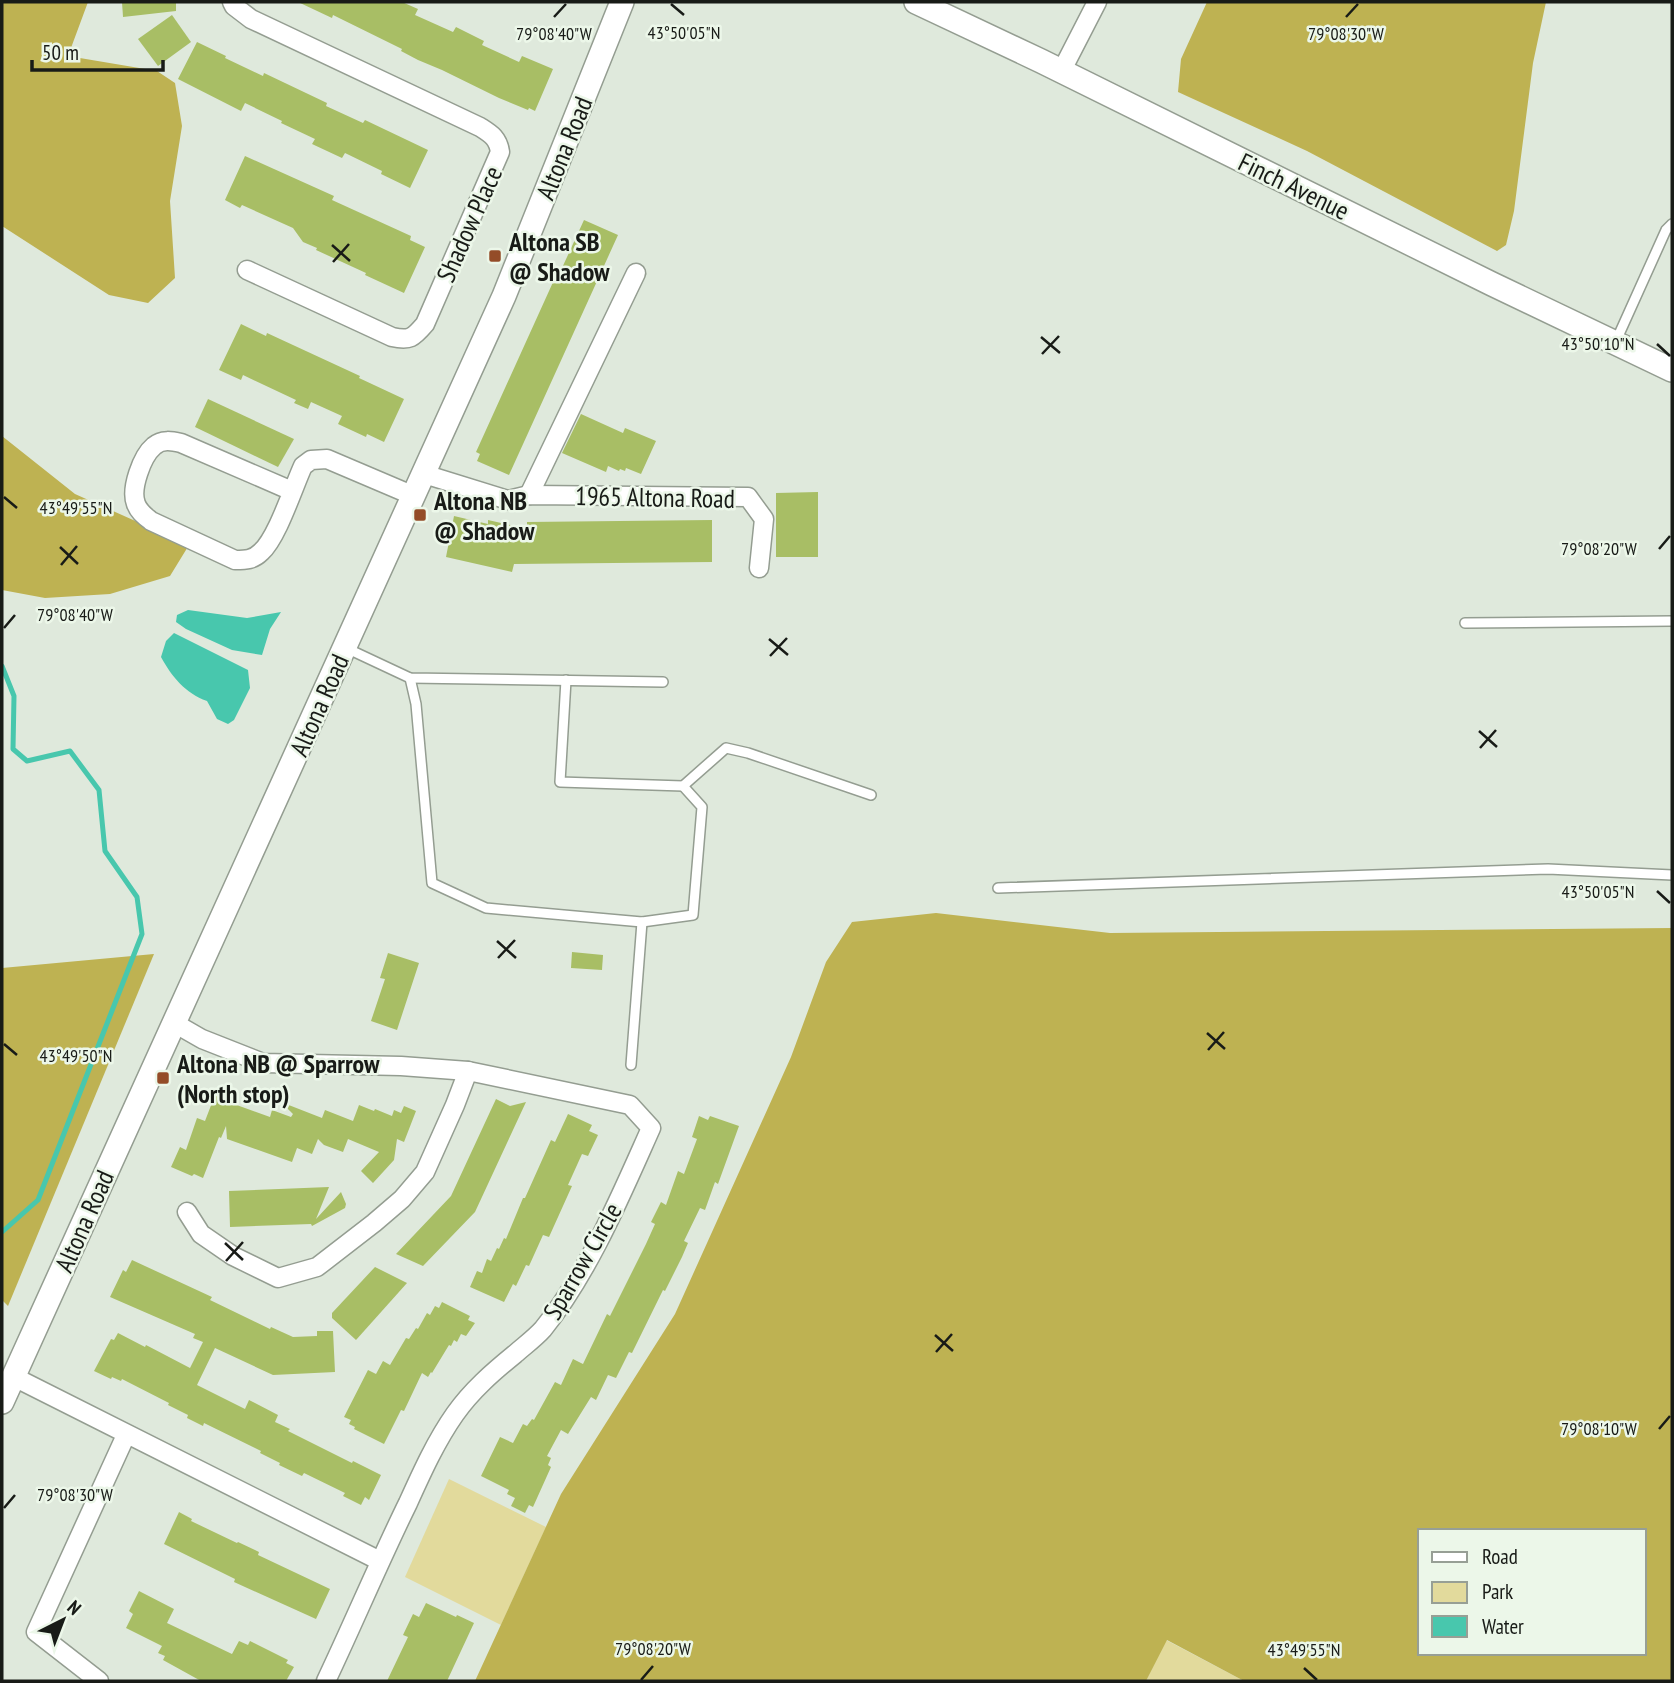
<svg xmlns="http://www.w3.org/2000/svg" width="1674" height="1683" font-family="'PT Sans Narrow',sans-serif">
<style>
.green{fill:#e2da9c}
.forest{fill:#beb252;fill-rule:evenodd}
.water{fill:#48c7ad}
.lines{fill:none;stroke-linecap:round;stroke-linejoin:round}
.stream{stroke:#48c7ad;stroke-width:5}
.building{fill:#a8be65}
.service-casing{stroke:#949d91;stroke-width:12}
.minor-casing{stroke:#949d91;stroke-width:21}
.secondary-casing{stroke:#949d91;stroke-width:26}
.service{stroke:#fff;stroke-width:9}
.minor{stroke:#fff;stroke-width:18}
.secondary{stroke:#fff;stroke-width:23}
.ticks{fill:none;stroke:#181b17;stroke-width:2.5}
.poi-dot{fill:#944c28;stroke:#ecf7e9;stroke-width:2.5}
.labels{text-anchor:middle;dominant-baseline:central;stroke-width:5;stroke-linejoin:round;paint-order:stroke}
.street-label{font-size:26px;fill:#181b17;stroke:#ecf7e9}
.poi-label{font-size:26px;font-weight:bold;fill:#181b17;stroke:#ecf7e9;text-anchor:start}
.ticks-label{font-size:18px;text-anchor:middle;fill:#181b17;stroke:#ecf7e9;stroke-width:5;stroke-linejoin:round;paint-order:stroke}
</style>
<rect width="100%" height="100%" fill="#dfe9dc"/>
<g class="green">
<polygon points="449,1479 546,1527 501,1625 405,1577"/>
<polygon points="1166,1640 1244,1681 1146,1681"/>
</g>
<g class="forest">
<polygon points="2,2 88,2 68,56 157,71 175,83 182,126 170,201 175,278 148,303 109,295 2,226"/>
<polygon points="1207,2 1546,2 1533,63 1514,211 1506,245 1497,251 1307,151 1178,92 1181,59"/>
<polygon points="2,436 75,494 189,545 170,576 110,594 45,598 2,590"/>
<path d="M 936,913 L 1110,933 L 1672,928 L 1672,1681 L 1244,1681 L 1167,1640 L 1146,1681 L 475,1681 L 561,1494 L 675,1314 L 791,1057 L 826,962 L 852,922 ZM 1420,1531 L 1644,1531 L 1644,1653 L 1420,1653 Z"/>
<polygon points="154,954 8,1306 2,1300 2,968"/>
</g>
<g class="water">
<polygon points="188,610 247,618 281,612 270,629 262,655 232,650 186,629 176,622 177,615"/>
<path d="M 174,633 L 248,670 L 250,688 L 234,720 L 228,724 L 217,719 L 207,701 C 185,693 172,677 161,657 L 166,641 Z"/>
</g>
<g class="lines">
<polyline class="stream" points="2,666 14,696 13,749 27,761 70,751 99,790 105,851 137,897 142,934 38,1200 2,1232"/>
</g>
<g class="building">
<polygon points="122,2 176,2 176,11 123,17"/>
<polygon points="298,2 402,2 418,9 415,15 453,32 456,27 484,41 482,45 519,62 522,56 553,69 535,111 529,108 528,110 499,98 442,70 418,60 401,51 402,49 333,15 332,18"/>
<polygon points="172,15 191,42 158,66 138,39"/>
<polygon points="197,42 226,56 225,58 263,76 264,73 327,103 326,106 363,123 365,120 428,150 410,188 381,174 382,171 345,153 342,158 312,144 315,139 281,123 282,121 245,103 241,111 178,79"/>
<polygon points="245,156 334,196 332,200 411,236 410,240 425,247 404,293 365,275 366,273 316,250 317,248 303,242 293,228 242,205 240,208 225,200"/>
<polygon points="584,220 618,235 509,475 477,461 480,454 476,452 554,280 556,281"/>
<polygon points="241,324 266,336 267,333 360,376 359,378 404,399 384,442 367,434 366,437 338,424 342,416 311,402 308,409 294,403 296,400 243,375 241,380 219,370"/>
<polygon points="208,399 294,439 278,467 195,427"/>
<polygon points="581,414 623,433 625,428 656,441 641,474 626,468 625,471 620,469 619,471 608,466 606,472 562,453"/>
<polygon points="818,492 818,557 776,557 776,493"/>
<polygon points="454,516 488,524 488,520 527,529 527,522 712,520 712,562 514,564 512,572 446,557"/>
<polygon points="572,952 603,955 602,970 571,968"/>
<polygon points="388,953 419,963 397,1030 371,1021 385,979 380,978"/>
<polygon points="215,1095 220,1099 270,1117 272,1110 291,1117 293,1114 281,1102 322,1118 325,1110 353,1121 359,1105 374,1111 375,1109 392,1116 394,1110 401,1113 404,1106 416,1111 404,1142 397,1139 394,1160 373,1183 361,1171 379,1152 348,1139 343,1152 324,1145 318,1139 312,1154 297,1148 292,1162 227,1139 226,1126 221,1138 219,1137 203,1178 194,1174 192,1176 171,1167 180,1147 186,1150 197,1118 205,1121"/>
<polygon points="496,1099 510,1106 526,1102 475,1212 423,1266 396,1254 451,1196"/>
<polygon points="568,1114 592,1125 589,1131 598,1135 588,1156 582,1154 568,1185 572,1186 549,1237 543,1235 529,1266 526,1265 516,1286 513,1284 504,1302 470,1287 477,1271 482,1273 487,1259 491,1261 497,1248 499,1249 504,1238 506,1239 523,1198 525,1198 551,1140 555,1142"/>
<polygon points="699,1116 708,1120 710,1116 739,1126 718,1184 715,1182 705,1210 700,1208 684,1241 688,1243 682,1257 665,1291 663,1290 632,1353 629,1352 616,1378 608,1375 596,1400 591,1397 568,1434 561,1430 547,1456 551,1458 548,1465 551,1467 533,1507 529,1505 525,1513 511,1506 515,1498 507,1494 509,1490 481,1476 500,1437 513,1443 523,1424 527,1426 532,1419 534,1420 555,1382 561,1385 573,1359 583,1364 607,1314 610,1316 646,1244 655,1224 651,1222 661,1202 666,1205 678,1171 684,1174 697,1139 692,1137"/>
<polygon points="329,1187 316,1219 341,1192 346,1204 345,1208 312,1226 311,1224 230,1227 229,1191"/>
<polygon points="132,1260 212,1297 210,1300 270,1329 271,1327 293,1337 317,1336 317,1331 333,1331 335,1372 273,1375 215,1348 197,1385 245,1409 249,1400 278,1415 275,1422 290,1429 288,1431 352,1463 353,1461 381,1475 369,1500 365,1497 361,1505 343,1496 345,1493 304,1473 302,1476 279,1465 280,1463 260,1453 261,1451 204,1423 203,1426 187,1418 188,1415 168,1405 169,1403 122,1379 121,1381 112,1377 111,1379 94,1371 111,1339 114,1340 118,1333 145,1347 146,1345 190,1368 203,1342 193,1338 195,1334 110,1297 123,1270 126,1272"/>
<polygon points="375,1267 407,1283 356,1340 332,1318 332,1313"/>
<polygon points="442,1302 470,1316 468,1320 475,1323 466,1336 461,1334 457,1342 454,1340 451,1346 449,1345 432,1373 431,1372 428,1377 422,1373 404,1411 401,1410 384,1444 354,1429 355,1427 349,1424 351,1420 344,1417 368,1370 376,1374 383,1361 390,1365 406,1338 409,1339 416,1328 418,1329 427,1313 430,1315 435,1306 439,1308"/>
<polygon points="179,1512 192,1519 191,1521 237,1543 238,1542 259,1552 258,1555 330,1589 316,1619 234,1582 235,1579 164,1544"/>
<polygon points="139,1591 174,1609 167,1623 232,1654 239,1641 248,1645 250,1641 288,1660 286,1663 294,1667 286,1681 201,1681 163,1660 165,1656 158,1653 162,1646 126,1628 133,1614 129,1611"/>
<polygon points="426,1603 456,1617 457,1615 474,1623 447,1681 387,1681 408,1637 403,1635 413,1614 419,1617"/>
</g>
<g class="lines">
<g class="service-casing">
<g id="service">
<polyline points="1616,341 1666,230 1672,224"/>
<polyline points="1465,623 1672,621"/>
<polyline points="346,648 410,678 663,682"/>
<polyline points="410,678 416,704 432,883 486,908 642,922 693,915 702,807 683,786"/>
<polyline points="566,680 560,782 683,786 726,748 748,753 871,795"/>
<polyline points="998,888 1548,869 1672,875"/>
<polyline points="631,1065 642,922"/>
</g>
</g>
<g class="minor-casing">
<g id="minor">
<path d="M 232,2 L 234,6 L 251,19 L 480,127 C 491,134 498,138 500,152 L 425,324 C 413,338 410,341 392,337 L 247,270"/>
<polyline points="1061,72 1097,2"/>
<polyline points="424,474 508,500 529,495 748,497 764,519 759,568"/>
<path d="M 292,491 L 181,443 C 172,441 162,439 154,446 C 142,456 130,489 136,504 C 139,512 145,516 151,521 L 235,560 C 246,560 253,560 261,552 C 277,538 293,488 303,466 L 311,460 L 327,459 L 414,496"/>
<polyline points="529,495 636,273"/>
<path d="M 174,1023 L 202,1039 L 263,1063 L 401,1066 L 468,1071 L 630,1105 L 651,1128 C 621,1195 589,1272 543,1329 C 535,1338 524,1346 515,1354 C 493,1372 472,1390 455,1414 C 436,1441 422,1472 408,1503 C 379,1562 354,1622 326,1681"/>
<polyline points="187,1212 201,1234 233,1256 278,1278 317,1267 374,1223 402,1199 425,1172 455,1105 468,1071"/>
<polyline points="14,1377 380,1561"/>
<polyline points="99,1681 36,1632 126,1435"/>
</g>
</g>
<g class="secondary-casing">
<g id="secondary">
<polyline points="916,2 1041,61 1492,284 1672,370"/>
<polyline points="2,1402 504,296 622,2"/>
</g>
</g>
<use href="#service" class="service"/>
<use href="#minor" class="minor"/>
<use href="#secondary" class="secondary"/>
</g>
<path class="ticks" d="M 671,4 L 684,15M 554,17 L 566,4M 1346,17 L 1358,4M 332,245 L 350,261M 333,262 L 349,244M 1041,337 L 1060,353M 1657,344 L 1670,356M 1042,354 L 1059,336M 4,497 L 17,508M 60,547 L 78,564M 1659,549 L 1670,536M 61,565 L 77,546M 4,628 L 15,615M 769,639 L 788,655M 770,656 L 787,638M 1479,731 L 1497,747M 1480,748 L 1496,730M 1657,891 L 1670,903M 497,941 L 516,958M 498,958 L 515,940M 1207,1033 L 1225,1049M 4,1044 L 17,1055M 1208,1050 L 1224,1032M 225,1243 L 243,1260M 226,1261 L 243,1242M 935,1335 L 953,1351M 936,1352 L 952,1334M 1659,1429 L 1670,1416M 4,1508 L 15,1495M 1304,1668 L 1317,1680M 641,1680 L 653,1666"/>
<g class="poi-dot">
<rect x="488" y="249" width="14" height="14" rx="3.5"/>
<rect x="413" y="508" width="14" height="14" rx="3.5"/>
<rect x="156" y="1071" width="14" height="14" rx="3.5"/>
</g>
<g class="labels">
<g class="street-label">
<text transform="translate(564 148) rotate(-68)">Altona Road</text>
<text transform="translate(1294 186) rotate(26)">Finch Avenue</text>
<text transform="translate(469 224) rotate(-66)">Shadow Place</text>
<text transform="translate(655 497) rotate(1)">1965 Altona Road</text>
<text transform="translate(319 705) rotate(-66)">Altona Road</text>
<text transform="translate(84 1221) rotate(-66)">Altona Road</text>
<text transform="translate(582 1261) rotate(-60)">Sparrow Circle</text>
</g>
<g class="poi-label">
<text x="509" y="241">Altona SB<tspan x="509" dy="30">@ Shadow</tspan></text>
<text x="434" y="500">Altona NB<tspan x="434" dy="30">@ Shadow</tspan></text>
<text x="177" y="1063">Altona NB @ Sparrow<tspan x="177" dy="30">(North stop)</tspan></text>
</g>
</g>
<g class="ticks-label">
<text x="684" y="39">43°50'05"N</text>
<text x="1346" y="40">79°08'30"W</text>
<text x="554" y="40">79°08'40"W</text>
<text x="1598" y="350">43°50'10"N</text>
<text x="76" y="514">43°49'55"N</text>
<text x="1599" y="555">79°08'20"W</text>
<text x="75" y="621">79°08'40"W</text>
<text x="1598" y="898">43°50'05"N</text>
<text x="76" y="1062">43°49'50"N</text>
<text x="1599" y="1435">79°08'10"W</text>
<text x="75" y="1501">79°08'30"W</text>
<text x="653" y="1655">79°08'20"W</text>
<text x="1304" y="1656">43°49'55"N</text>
</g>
<rect width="1674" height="1683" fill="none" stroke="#181b17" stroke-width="7"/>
<rect x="1418" y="1529" width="228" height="126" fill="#ecf7e9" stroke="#979f95" stroke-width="2"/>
<rect x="1432" y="1552" width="35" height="10" fill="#ffffff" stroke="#979f95" stroke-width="2"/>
<text x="1482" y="1564" font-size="21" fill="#181b17">Road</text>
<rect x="1432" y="1582" width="35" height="21" fill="#e2da9c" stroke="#979f95" stroke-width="2"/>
<text x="1482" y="1599" font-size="21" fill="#181b17">Park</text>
<rect x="1432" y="1616" width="35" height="21" fill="#48c7ad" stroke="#979f95" stroke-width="2"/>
<text x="1482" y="1634" font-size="21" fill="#181b17">Water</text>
<g transform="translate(63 1620) rotate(42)" stroke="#ecf7e9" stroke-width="5" paint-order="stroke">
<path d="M0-5L12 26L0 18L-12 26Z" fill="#181b17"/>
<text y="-10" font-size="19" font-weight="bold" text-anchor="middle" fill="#181b17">N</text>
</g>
<path d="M32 60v10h131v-10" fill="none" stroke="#181b17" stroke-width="3.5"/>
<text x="42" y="60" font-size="21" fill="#181b17" stroke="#ecf7e9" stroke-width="5" paint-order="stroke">50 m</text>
</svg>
